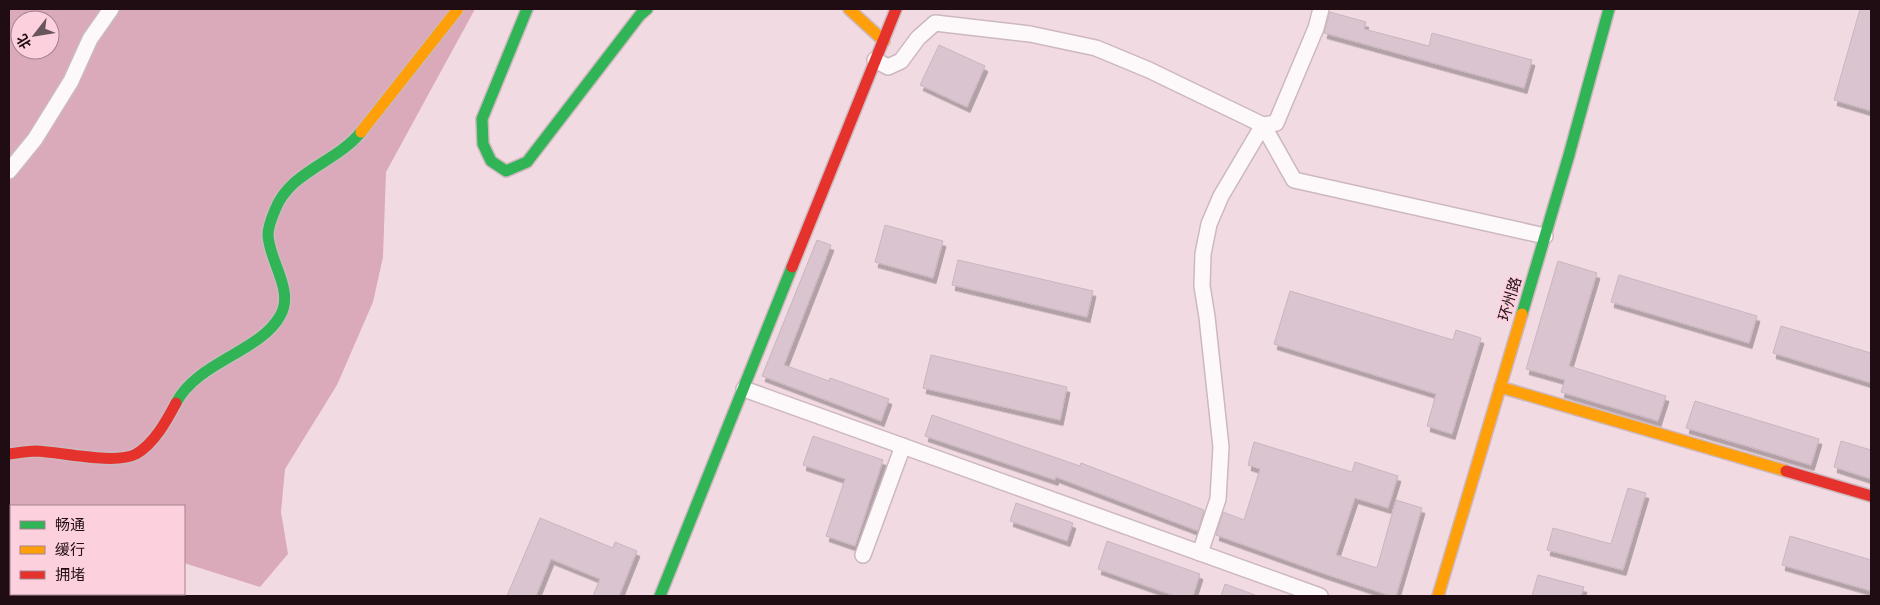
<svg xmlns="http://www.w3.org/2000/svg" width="1880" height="605" font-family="'Roboto Condensed','Noto Sans SC',sans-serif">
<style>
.forest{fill:#daaaba;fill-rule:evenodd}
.building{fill:#dac4cf;stroke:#c9b5bf;filter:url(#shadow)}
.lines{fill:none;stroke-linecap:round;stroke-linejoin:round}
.street-casing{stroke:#cdb8bf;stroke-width:18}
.fast-casing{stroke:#cdb8bf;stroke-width:14}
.slow-casing{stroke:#cdb8bf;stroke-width:14}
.jam-casing{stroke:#cdb8bf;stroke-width:14}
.street{stroke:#fdf9fb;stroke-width:15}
.fast{stroke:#30b455;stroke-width:11}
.slow{stroke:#ff9f0a;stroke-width:11}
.jam{stroke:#e5322d;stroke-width:11}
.labels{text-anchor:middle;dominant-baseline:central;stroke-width:4;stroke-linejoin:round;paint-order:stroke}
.street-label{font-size:15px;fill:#1f0d13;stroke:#fdd0de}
</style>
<defs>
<filter id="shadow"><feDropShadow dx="3" dy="5.5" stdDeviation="0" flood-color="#0004"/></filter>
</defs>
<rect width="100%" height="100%" fill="#f2dae2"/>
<path class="forest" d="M 9,9 L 475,9 L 386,172 L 383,257 L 373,302 L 337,385 L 285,469 L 281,512 L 288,554 L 260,587 L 184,563 L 184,506 L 11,506 L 11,594 L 135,594 L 133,596 L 9,596 ZM 20,20 L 50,20 L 50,50 L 20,50 Z"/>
<g class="building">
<polygon points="1860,9 1871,9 1871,111 1834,100"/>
<polygon points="1330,12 1366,22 1364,29 1429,46 1432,33 1532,60 1524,88 1324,33"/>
<polygon points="939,45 985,66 967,107 920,85"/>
<polygon points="885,225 943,241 933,278 875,262"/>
<polygon points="817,240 831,245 784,365 829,381 830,378 889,399 881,421 762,376"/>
<polygon points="958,260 1093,291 1087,317 952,285"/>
<polygon points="1558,261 1597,273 1569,366 1666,396 1658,421 1561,392 1565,380 1526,369"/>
<polygon points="1619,275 1757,316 1749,343 1611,302"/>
<polygon points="1290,291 1453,340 1456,330 1481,338 1452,434 1427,426 1436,394 1274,344"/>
<polygon points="1781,326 1871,353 1871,383 1773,353"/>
<polygon points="931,355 1067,387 1060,420 923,388"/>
<polygon points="1695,401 1819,439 1811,465 1686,428"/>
<polygon points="932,415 1080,466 1081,463 1204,510 1198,531 1056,477 1055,480 925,436"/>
<polygon points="813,436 883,460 855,546 826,536 845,479 803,465"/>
<polygon points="1841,441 1871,450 1871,479 1834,467"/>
<polygon points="1254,442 1352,472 1355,462 1398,476 1388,508 1355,498 1336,555 1377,568 1396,500 1422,508 1396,596 1391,596 1322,573 1216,535 1223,512 1244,520 1260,469 1248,465"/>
<polygon points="1628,488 1646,493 1623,570 1547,550 1553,528 1611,544"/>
<polygon points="1016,503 1073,523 1067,541 1010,521"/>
<polygon points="540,518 613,548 615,542 637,551 619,596 593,596 600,579 551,559 536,596 507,596"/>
<polygon points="1790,536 1871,560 1871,591 1782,565"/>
<polygon points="1107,541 1200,574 1193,596 1175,596 1098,569"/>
<polygon points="1538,575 1584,587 1581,596 1532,596"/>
<polygon points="1225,584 1255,595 1255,596 1221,596"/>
</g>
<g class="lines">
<g class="street-casing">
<g id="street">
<polyline points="875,60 888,67 901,61 918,38 935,23 1030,34 1096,48 1149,70 1263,125 1276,123 1316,28 1321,9"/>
<polyline points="1263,125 1294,180 1545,236"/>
<polyline points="9,171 35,139 71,81 90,39 111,9"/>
<polyline points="744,389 1320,596"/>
<polyline points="1200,553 1218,499 1221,447 1207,317 1202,286 1203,254 1209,224 1221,196 1263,125"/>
<polyline points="863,555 903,446"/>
</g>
</g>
<g class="fast-casing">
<g id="fast">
<polyline points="527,9 482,119 483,144 491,161 506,171 527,162 640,15 647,9"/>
<polyline points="1522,314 1569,155 1609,9"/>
<path d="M 176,403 C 197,362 260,352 280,316 C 295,291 269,261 268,235 C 268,228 272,217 275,210 C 290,171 336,163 361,132"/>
<polyline points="660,596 792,267"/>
</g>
</g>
<g class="slow-casing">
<g id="slow">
<polyline points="849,9 884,41"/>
<polyline points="361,132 458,9"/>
<polyline points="1500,387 1786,471"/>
<polyline points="1438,596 1522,314"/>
</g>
</g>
<g class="jam-casing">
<g id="jam">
<polyline points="792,267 896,9"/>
<path d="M 9,454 C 18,453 27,451 36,451 C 61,452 115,465 136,454 C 154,444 167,420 176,403"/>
<polyline points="1786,471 1871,496"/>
</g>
</g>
<use href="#street" class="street"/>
<use href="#fast" class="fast"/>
<use href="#slow" class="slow"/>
<use href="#jam" class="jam"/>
</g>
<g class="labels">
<g class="street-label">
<text transform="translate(1510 299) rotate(-73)">环州路</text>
</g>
</g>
<rect width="1880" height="605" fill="none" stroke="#1f0d13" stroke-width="20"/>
<rect x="10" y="505" width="175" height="90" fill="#fdd0de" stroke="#a4828d"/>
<rect x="20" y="521" width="25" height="8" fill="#30b455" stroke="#a4828d"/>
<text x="55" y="530" font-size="15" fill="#1f0d13">畅通</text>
<rect x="20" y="546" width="25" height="8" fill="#ff9f0a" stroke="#a4828d"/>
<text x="55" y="555" font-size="15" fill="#1f0d13">缓行</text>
<rect x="20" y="571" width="25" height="8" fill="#e5322d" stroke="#a4828d"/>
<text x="55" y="580" font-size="15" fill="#1f0d13">拥堵</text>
<g transform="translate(35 35) rotate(239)"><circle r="24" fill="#fdd0de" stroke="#a4828d"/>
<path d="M0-4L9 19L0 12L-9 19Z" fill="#69555b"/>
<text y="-8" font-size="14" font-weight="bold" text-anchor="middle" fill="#1f0d13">北</text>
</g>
</svg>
